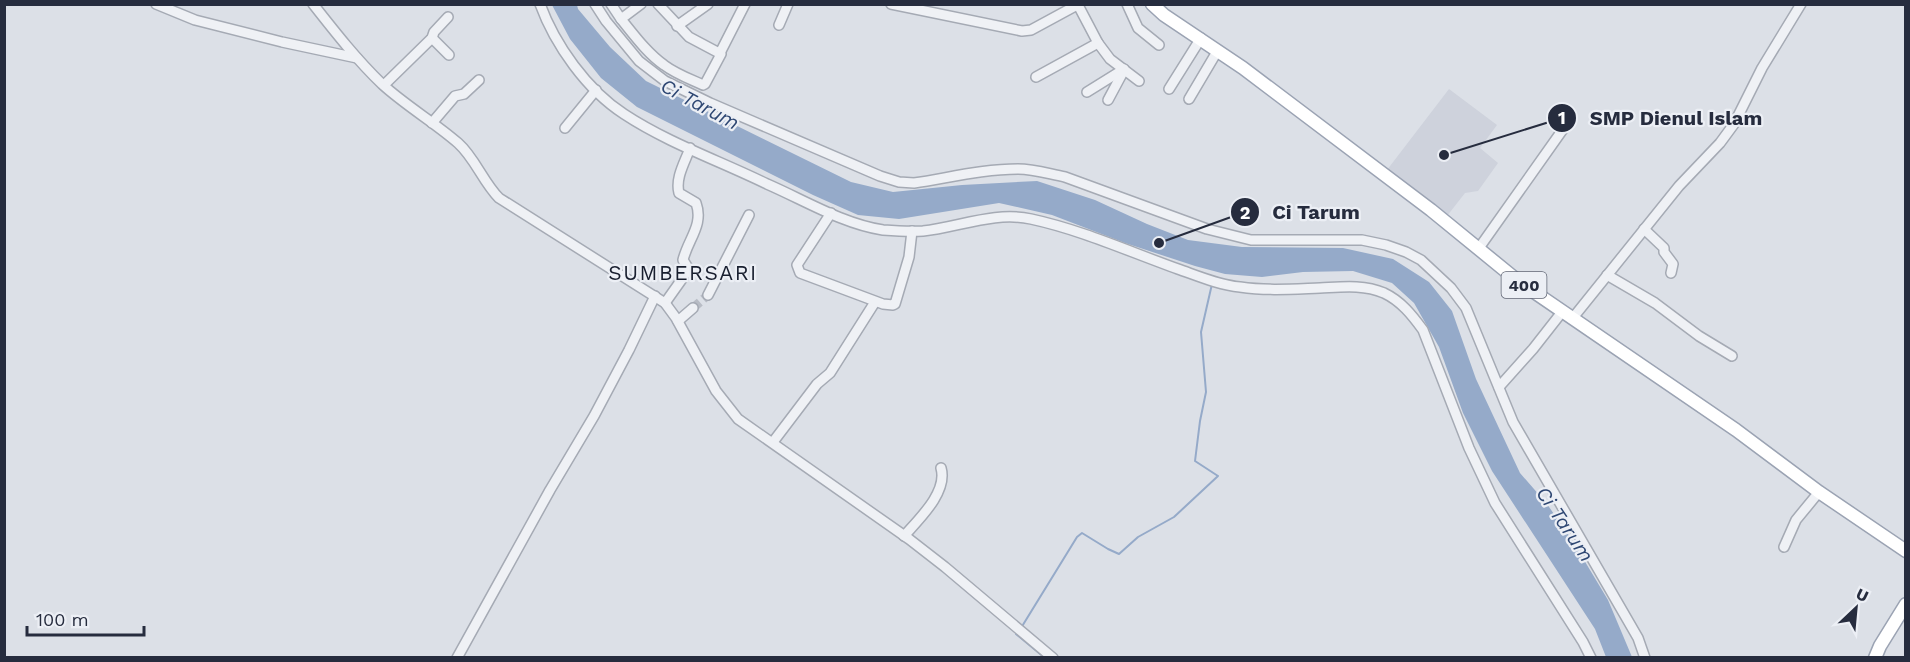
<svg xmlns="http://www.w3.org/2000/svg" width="1910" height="662" font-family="'Work Sans',sans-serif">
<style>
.built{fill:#ced2dc}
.water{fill:#95aac9}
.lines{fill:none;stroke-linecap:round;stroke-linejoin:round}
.stream{stroke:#95aac9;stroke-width:2}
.minor-tunnel{stroke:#b8bcc5;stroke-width:9;stroke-dasharray:9 4.5;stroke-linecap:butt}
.minor-casing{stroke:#a5aab4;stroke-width:12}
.major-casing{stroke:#9ba3b3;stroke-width:15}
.minor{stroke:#eff1f5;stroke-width:9}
.major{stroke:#fff;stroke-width:12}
.labels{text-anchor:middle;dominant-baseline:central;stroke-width:4.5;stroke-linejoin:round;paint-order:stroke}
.shield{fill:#eceff5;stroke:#616675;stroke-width:1.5}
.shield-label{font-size:16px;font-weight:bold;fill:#262c3e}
.water-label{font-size:20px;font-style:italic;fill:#2e4773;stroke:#eceff5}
.quarter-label{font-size:21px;letter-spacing:1.5px;fill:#181e2e;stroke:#eceff5}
.leader{fill:none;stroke:#262c3e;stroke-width:2}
.callout-dot{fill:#262c3e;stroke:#eceff5;stroke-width:2}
.mark-label{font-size:18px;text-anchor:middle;font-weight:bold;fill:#fff}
.callout-label{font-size:20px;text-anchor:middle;font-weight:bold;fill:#262c3e;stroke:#eceff5;stroke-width:4.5;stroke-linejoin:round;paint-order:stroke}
</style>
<rect width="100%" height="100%" fill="#dce0e7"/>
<polygon class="built" points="1449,89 1497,125 1480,148 1498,163 1478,191 1465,193 1447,216 1387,170"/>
<polygon class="water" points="552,5 577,5 578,9 610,47 646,81 851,182 893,192 962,185 1037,181 1095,200 1147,224 1188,240 1242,247 1343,248 1393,259 1429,282 1452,311 1476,379 1520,473 1547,504 1572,540 1608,600 1632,657 1606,657 1595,629 1492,471 1463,413 1439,347 1414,303 1392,283 1353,271 1303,272 1262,277 1225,274 1195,266 1125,243 1052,215 999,203 899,219 858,215 813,195 637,107 601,78 570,39"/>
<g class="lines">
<g class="stream">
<polyline points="1021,628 1077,537 1082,533 1108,549 1119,554 1138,537 1174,517 1218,476 1195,461 1200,421 1206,392 1201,332 1212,284"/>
<polyline points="1017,632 1016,634 1045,658"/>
</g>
<polyline class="minor-tunnel" points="693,308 708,295"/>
<g class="minor-casing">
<g id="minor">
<polyline points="156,4 195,20 282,42 357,58"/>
<path d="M 313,4 C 335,32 357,60 382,84 C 406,106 434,122 458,143 C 475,158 483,182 499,198 L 665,303 L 676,318 L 716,391 L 738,419 L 909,539 L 945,567 L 1053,658"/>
<path d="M 540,4 C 555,45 587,90 624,114 C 668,143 720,161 767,184 C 804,200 843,224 883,230 C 896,231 910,232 923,231 C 959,227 995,211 1031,219 C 1082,230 1130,252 1178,269 C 1198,276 1219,285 1240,287 C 1267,291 1293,289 1320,288 C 1341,287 1363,284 1384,293 C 1401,301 1412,315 1423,330 L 1469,448 L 1495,503 L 1583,642 L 1591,658"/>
<path d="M 595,4 L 606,21 L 639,61 L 665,81 L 710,103 L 880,176 L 899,182 L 914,183 C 948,178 983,169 1018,169 C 1034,169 1049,174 1065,177 L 1207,229 L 1251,240 L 1362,240 L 1386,245 L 1406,252 L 1421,260 L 1451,288 L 1466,308 L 1513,422 L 1638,638 L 1645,658"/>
<polyline points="611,4 621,19"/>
<path d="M 641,4 L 621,19 C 634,35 647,53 664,65 C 676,74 690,79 703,85 L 705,84 L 721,54 L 689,37 L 658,4"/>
<polyline points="891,4 1022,31 1031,30 1079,4"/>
<polyline points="1127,4 1138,28 1159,45"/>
<polyline points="1078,5 1098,43 1110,59 1139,81"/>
<polyline points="779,25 788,4"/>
<polyline points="677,26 708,4"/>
<polyline points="432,38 449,55"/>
<polyline points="720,53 745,4"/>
<polyline points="1036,77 1098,43"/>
<polyline points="384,85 432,38 434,32 448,17"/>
<polyline points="1169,89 1201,38"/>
<polyline points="1087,92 1124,69"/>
<polyline points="1189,99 1218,50"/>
<polyline points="1108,100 1123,72"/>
<polyline points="432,123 455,96 464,94 479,80"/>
<polyline points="565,128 596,90"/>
<polyline points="831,213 797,265 800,273 883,304 893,305 895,304 909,257 912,231"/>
<polyline points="1644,229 1664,248 1664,252 1673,264 1671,273"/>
<polyline points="1479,248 1566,125"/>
<polyline points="1607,275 1655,303 1699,336 1732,356"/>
<polyline points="708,295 749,215"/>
<path d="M 665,303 L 687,272 L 688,268 L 683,260 C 688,239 704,225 696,203 L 679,193 C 675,178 685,162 690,148"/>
<polyline points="1572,319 1679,186 1720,143 1734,124 1762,68 1801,4"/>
<polyline points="678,321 693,308"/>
<polyline points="1499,387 1533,349 1562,312"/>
<polyline points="773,442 817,384 830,373 875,302"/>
<path d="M 904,536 C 919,519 948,492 941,468"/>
<polyline points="1784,547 1796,520 1819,492"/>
<polyline points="457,658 550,490 594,416 629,350 655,296"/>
</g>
</g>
<g class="major-casing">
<g id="major">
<polyline points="1152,4 1164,15 1243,68 1431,210 1518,281 1736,430 1819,492 1906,551"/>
<polyline points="1875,658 1880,646 1906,604"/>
</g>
</g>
<use href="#minor" class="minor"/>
<use href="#major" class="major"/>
</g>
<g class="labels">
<rect class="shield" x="1501.5" y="272" width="45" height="26" rx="4.5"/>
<g class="shield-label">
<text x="1524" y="285">400</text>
</g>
<g class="water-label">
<text transform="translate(700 104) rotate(28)">Ci Tarum</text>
<text transform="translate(1565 524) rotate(56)">Ci Tarum</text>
</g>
<g class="quarter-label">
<text x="683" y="272">SUMBERSARI</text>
</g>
</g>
<path class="leader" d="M1444 155L1562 118M1159 243L1245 212"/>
<g class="callout-dot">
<circle cx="1444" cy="155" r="6"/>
<circle cx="1159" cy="243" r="6"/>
<circle cx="1562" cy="118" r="15"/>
<circle cx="1245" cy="212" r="15"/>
</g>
<g class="mark-label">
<text x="1562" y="124">1</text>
<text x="1245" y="219">2</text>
</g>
<g class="callout-label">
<text x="1676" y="125">SMP Dienul Islam</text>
<text x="1316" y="219">Ci Tarum</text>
</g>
<rect width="1910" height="662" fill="none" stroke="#262c3e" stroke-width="12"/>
<g transform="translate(1856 608) rotate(26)" stroke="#eceff5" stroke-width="4.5" paint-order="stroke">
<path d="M0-4.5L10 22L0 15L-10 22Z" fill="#262c3e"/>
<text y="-9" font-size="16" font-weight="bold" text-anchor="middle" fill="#262c3e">U</text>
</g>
<path d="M27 626v9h117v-9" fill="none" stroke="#262c3e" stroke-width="3"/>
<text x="36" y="626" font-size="18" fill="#262c3e" stroke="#eceff5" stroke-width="4.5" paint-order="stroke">100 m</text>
</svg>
